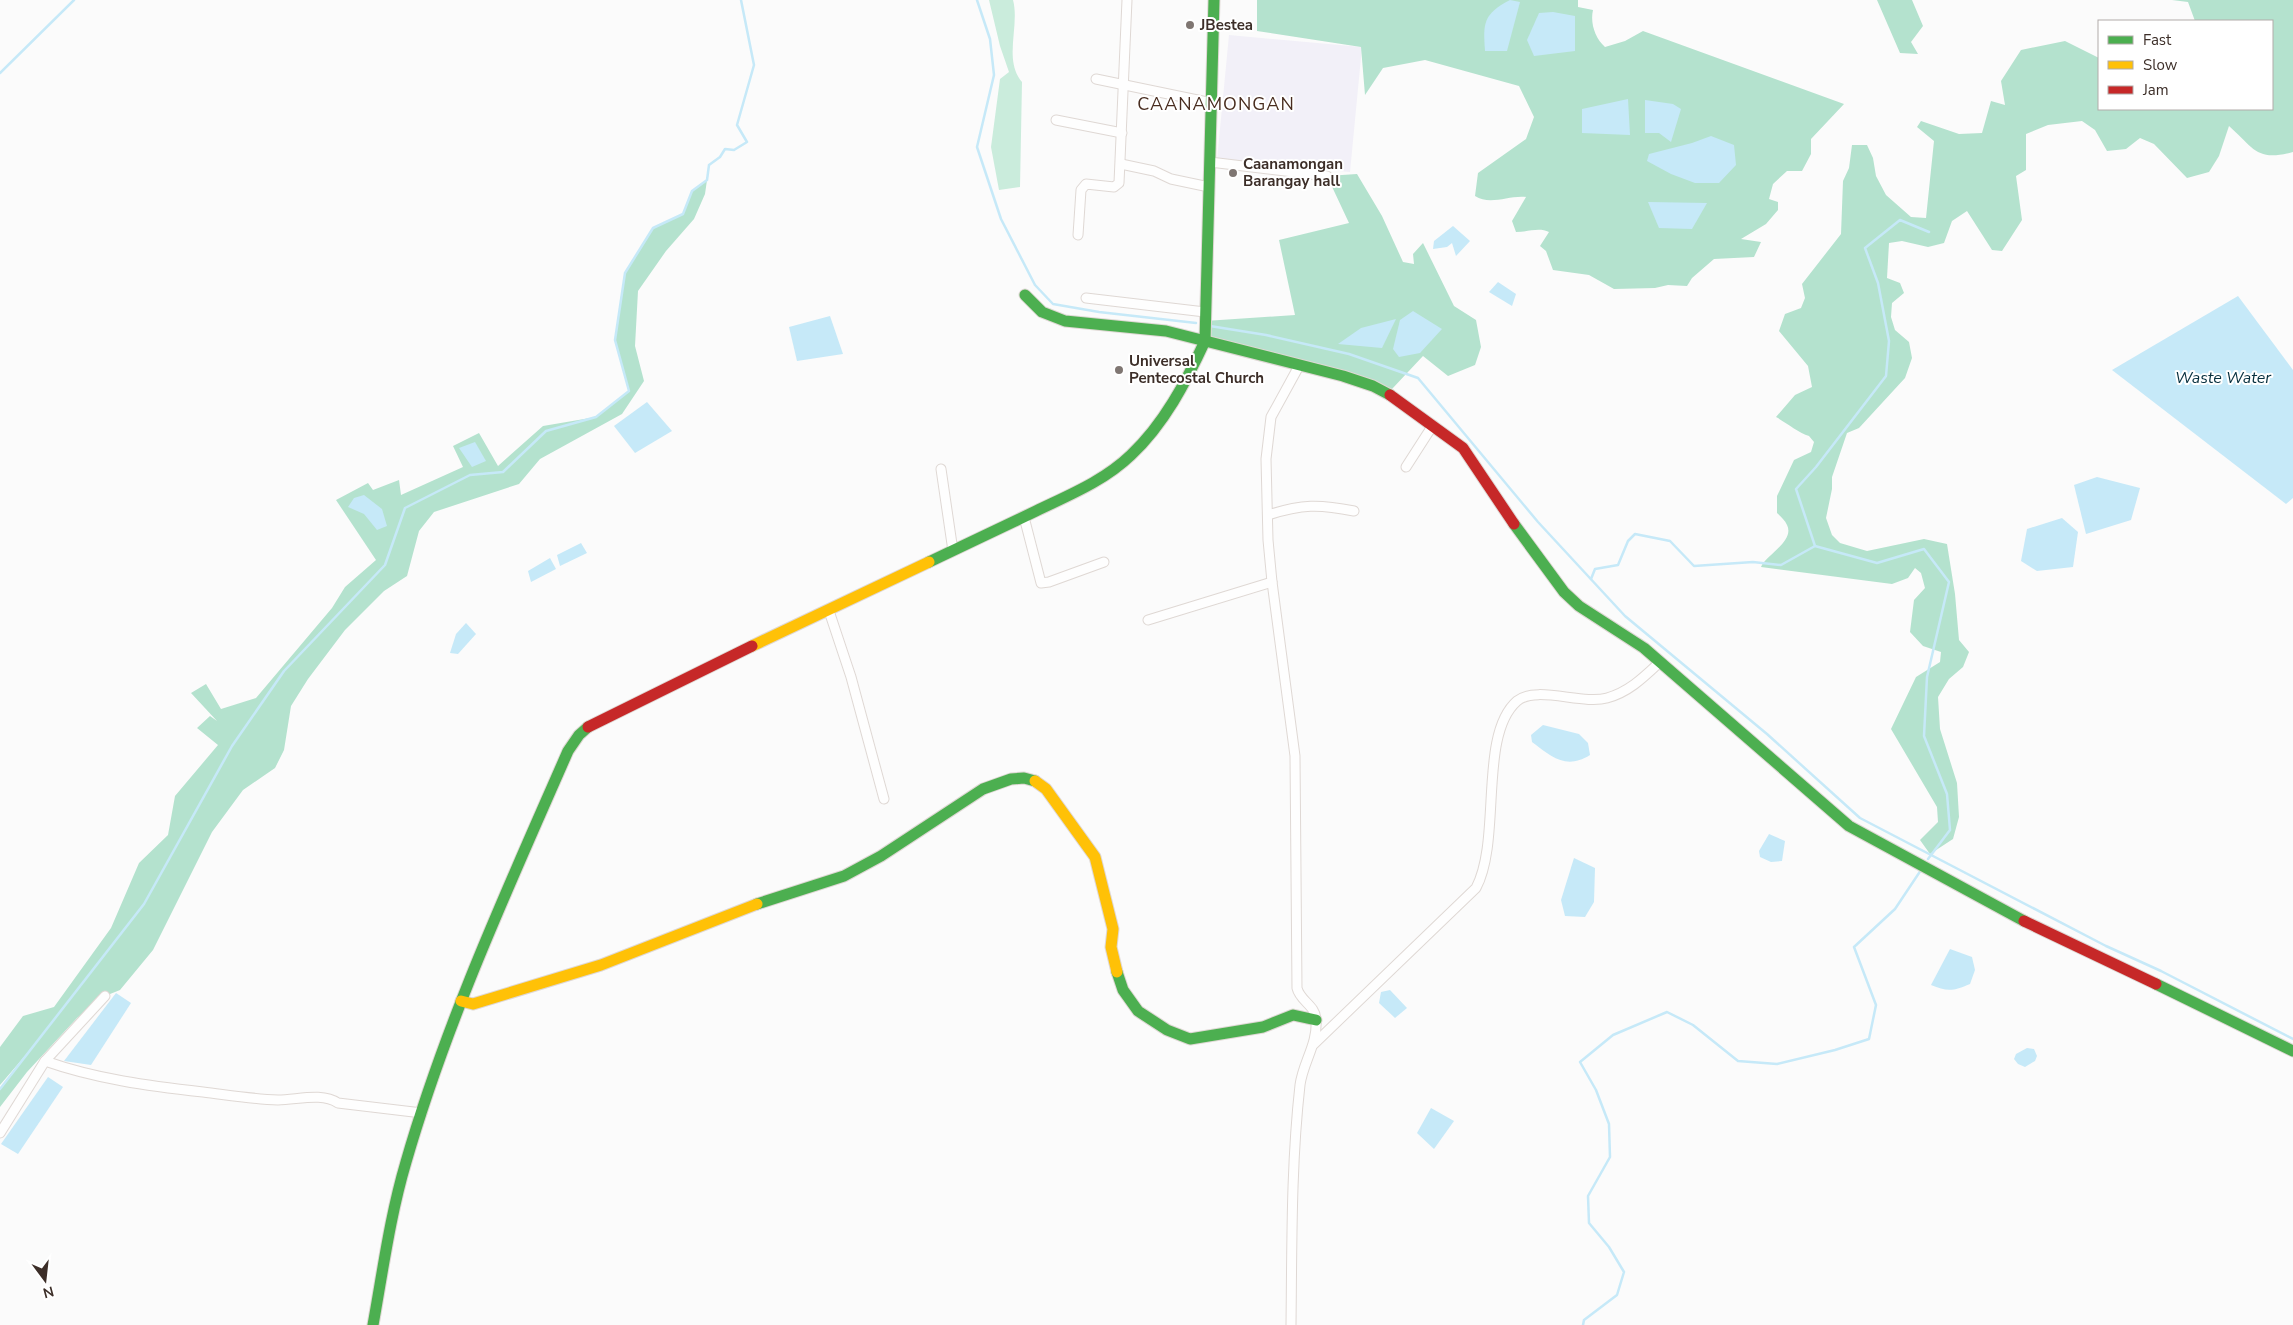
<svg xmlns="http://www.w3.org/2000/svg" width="2293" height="1325" font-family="'Nunito Sans',sans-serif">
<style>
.education{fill:#f2f0f8}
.green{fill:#caecdc}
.forest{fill:#b4e2ce}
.water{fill:#c6e9f8}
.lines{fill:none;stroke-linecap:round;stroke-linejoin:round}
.stream{stroke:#c6e9f8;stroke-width:2.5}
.street-casing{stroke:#dfd8d4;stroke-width:11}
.fast-casing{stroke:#dfd8d4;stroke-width:13}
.slow-casing{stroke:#dfd8d4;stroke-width:13}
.jam-casing{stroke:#dfd8d4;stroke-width:13}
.street{stroke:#fefefe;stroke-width:9}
.fast{stroke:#4caf50;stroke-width:11}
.slow{stroke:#ffc107;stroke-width:11}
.jam{stroke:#c62828;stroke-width:11}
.poi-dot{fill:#7f7672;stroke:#fff;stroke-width:2}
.labels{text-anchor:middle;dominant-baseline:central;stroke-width:4;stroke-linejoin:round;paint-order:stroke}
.poi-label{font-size:15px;font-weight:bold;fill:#3c2e28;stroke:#fff;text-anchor:start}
.water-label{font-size:16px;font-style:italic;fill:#07303f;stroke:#fff}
.quarter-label{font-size:18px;letter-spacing:1px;fill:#482c1f;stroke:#fff}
</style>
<rect width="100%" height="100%" fill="#fbfbfb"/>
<polygon class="education" points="1229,35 1362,47 1350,172 1217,160"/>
<path class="green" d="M 989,0 L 1013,0 C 1020,26 1003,60 1022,82 L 1020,187 L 999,190 L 991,147 L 1000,79 L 1009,72 L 1000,46 Z"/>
<g class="forest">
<path d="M 1257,0 L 1578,0 L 1578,7 L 1593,10 C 1590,23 1595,38 1605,47 L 1625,41 L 1643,31 L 1844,104 L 1811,139 L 1811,154 L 1802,171 L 1787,171 L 1773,184 L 1769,199 L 1778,202 L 1778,210 L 1766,224 L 1741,239 L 1761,242 L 1754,257 L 1714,259 L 1692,278 L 1687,286 L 1668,285 L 1655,288 L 1614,289 L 1589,275 L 1553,270 L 1546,251 L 1540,246 L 1549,232 C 1539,227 1528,232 1516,232 L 1512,221 L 1526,197 C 1509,195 1490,206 1475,196 L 1478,173 L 1526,139 L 1534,117 L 1519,86 L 1425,60 L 1383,68 L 1365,95 L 1361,47 L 1257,31 Z"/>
<polygon points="1877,0 1912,0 1923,26 1911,42 1918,54 1900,53"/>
<path d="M 2172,0 L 2293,0 L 2293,152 C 2256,162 2254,148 2229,126 L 2219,156 L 2209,172 L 2187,178 L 2154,144 L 2140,138 L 2126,149 L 2107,151 L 2095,130 L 2082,121 L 2048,125 L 2026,134 L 2026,170 L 2016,176 L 2022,220 L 2002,251 L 1992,250 L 1967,211 L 1952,221 L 1944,243 L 1928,247 L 1902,241 L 1889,243 L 1887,278 L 1900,283 L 1904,293 L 1892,303 L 1891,317 L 1895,330 L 1909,342 L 1912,358 L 1905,378 L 1859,428 L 1847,433 L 1832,477 L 1832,489 L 1826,518 L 1832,535 L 1840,543 L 1867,551 L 1924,539 L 1947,544 L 1955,594 L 1959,640 L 1969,652 L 1963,667 L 1949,679 L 1938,697 L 1940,729 L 1957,783 L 1959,817 L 1953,839 L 1930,854 L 1920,840 L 1938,822 L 1937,807 L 1891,729 L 1916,677 L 1940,662 L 1941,652 L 1923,646 L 1910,632 L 1914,600 L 1925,588 L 1921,573 L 1915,568 L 1908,578 L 1892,584 L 1761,567 C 1766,555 1795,541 1787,525 C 1785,520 1780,516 1777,513 L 1777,496 L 1794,460 L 1811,452 L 1814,442 L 1809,436 C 1799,433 1787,423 1776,417 L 1795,395 L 1812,387 L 1808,366 L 1779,331 L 1785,314 L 1801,308 L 1805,298 L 1802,284 L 1841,234 L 1843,181 L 1849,168 L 1852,145 L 1867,145 L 1873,158 L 1876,176 L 1886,195 L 1911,217 L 1926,218 L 1934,141 L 1917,127 L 1921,121 L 1959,134 L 1982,133 L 1991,101 L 2005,105 L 2001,81 L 2021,50 L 2065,41 L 2099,58 L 2099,109 L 2272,109 L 2272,21 L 2195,21 L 2188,2 Z"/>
<polygon points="1357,174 1382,216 1403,262 1414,264 1413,254 1423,243 1454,306 1476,320 1481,347 1475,365 1448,376 1423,356 1392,389 1205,341 1205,321 1295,315 1279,240 1349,223 1327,176"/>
<polygon points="707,180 705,194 694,219 666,251 638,291 635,346 644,381 622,414 540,459 519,484 434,512 419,531 407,576 384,591 345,630 308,679 291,706 284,750 275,768 243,790 212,832 153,950 120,990 105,996 77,1018 27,1072 0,1107 0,1089 30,1050 0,1085 0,1047 23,1016 54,1007 111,928 139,863 168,835 175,796 218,745 197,728 210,716 217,721 191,693 206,684 221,709 256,698 332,608 345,587 376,560 336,500 368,483 373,490 399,480 401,495 463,467 453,446 479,433 498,466 543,426 596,417 629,391 615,340 625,273 653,228 683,214 692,191"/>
</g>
<g class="water">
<path d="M 1510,0 L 1520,2 L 1507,51 L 1485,51 C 1483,23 1483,14 1510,0 Z"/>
<polygon points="1553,12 1575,16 1575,51 1534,56 1527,40 1539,13"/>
<polygon points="1628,99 1630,135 1582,133 1582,109"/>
<polygon points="1645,100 1673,104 1681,109 1671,142 1659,133 1645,133"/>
<polygon points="1711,136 1734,145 1736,165 1719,183 1695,183 1671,174 1647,161 1649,154 1692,143"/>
<polygon points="1648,202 1707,203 1692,229 1659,228"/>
<polygon points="1453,226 1470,241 1456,256 1452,243 1447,247 1433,249 1434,241"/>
<polygon points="1498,282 1516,294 1512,306 1489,292"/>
<polygon points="2238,296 2293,370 2293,498 2286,504 2112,370"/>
<polygon points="1413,311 1442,329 1420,353 1399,357 1393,349 1400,320"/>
<polygon points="830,316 843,354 797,361 789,327"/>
<polygon points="1396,319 1382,348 1338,344 1361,328"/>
<polygon points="647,402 672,431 635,453 614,426"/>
<polygon points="475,442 486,461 472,467 459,448"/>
<polygon points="2097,477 2140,488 2131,520 2086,534 2074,485"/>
<polygon points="364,495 382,509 387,526 377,530 364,514 348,507 354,498"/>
<polygon points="2062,518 2078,532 2073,567 2037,571 2021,561 2027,529"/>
<polygon points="581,543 587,553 560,566 557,555"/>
<polygon points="550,558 556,569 531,582 528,571"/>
<polygon points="466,623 476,634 458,654 450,653 456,634"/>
<path d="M 1543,725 L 1579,734 L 1588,743 L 1590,755 C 1566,770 1552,757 1532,742 L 1531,735 Z"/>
<polygon points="1769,834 1785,841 1782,861 1771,862 1760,857 1759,851"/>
<polygon points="1574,858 1595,868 1594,902 1585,917 1565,916 1561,900"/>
<path d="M 1950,949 L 1972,957 L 1975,970 L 1970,984 C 1954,991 1947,992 1931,985 Z"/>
<polygon points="1390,990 1407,1008 1395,1018 1379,1003 1381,992"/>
<polygon points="116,993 131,1003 91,1065 64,1061"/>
<polygon points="2027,1048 2034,1049 2037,1056 2035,1061 2025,1067 2018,1064 2014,1059 2016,1054"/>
<polygon points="48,1077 63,1087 18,1154 1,1144"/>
<polygon points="1431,1108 1454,1121 1434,1149 1417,1133"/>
</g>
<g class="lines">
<g class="stream">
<polyline points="977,0 990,39 994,75 977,147 1001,219 1035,285 1053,304 1099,312 1196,323"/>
<polyline points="0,73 74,0"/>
<polyline points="1210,326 1266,335 1349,354 1418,378 1538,522 1625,616 1767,734 1860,818 2106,946 2161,971 2293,1039"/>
<polyline points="1591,579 1595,569 1618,565 1628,541 1635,534 1670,541 1694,566 1753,562 1781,565 1815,546"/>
<polyline points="1928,859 1950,830 1947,794 1924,736 1927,677 1949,582 1924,549 1877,563 1815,546 1796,489 1816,467 1886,376 1889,341 1878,283 1865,248 1900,220 1929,232"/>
<polyline points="0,1089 144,904 232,746 284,671 385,565 405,508 470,475 503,472 546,431 596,417 629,391 615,340 625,273 653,228 683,214 692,191 707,180 709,165 720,157 725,149 734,150 747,142 737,125 754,65 741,0"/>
<polyline points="1583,1325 1584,1320 1617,1295 1624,1272 1609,1247 1589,1223 1588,1196 1610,1157 1609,1124 1596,1090 1580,1062 1613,1035 1667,1012 1693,1025 1738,1061 1777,1064 1835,1050 1869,1039 1876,1005 1854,947 1895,909 1921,870"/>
</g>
<g class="street-casing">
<g id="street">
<polyline points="1096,79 1212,103"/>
<polyline points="1056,120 1122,133"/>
<polyline points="1210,162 1327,176"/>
<polyline points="1121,164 1154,171 1171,179 1209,187"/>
<polyline points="1078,235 1081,190 1086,184 1114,187 1119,183 1127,0"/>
<polyline points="1086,298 1205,312"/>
<polyline points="1406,467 1433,425"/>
<polyline points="941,469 953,551"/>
<path d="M 1268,515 C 1302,504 1319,504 1354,511"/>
<polyline points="1024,517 1041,583 1049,582 1104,562"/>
<polyline points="829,611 851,677 884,799"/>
<polyline points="1148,620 1272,582"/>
<path d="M 1314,1044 L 1476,888 C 1502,839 1478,735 1517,701 C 1536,685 1582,705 1607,698 C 1629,692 1644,677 1660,662"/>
<polyline points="45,1061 105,996"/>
<path d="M 0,1133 L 45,1061 C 96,1079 149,1086 203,1092 C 228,1095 252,1099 278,1100 C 297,1100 322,1092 338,1103 L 422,1113"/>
<path d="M 1291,1325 C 1292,1245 1291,1165 1300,1085 C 1303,1062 1318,1044 1316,1019 C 1315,1005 1300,1001 1297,988 L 1295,756 L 1272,582 L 1268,540 L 1266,459 L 1271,417 L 1299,366"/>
</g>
</g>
<g class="fast-casing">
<g id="fast">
<polyline points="1025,295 1042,312 1065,321 1166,331 1343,376 1373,386 1390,395"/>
<polyline points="1514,524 1564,592 1579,606 1644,648 1849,826 2024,921"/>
<path d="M 929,562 C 965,545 1000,528 1036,511 C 1069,495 1104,481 1131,455 C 1164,424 1186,382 1205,341 L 1214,0"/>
<polyline points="757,904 844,876 881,856 983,789 1011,779 1024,778 1035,781"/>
<polyline points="1117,972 1123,990 1138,1011 1167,1030 1190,1039 1263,1027 1293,1015 1316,1020"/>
<polyline points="2156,984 2293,1051"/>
<path d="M 373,1325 C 383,1270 390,1216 406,1162 C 447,1020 509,886 568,751 L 579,735 L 588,727"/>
</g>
</g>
<g class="slow-casing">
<g id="slow">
<polyline points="752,646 929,562"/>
<polyline points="1035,781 1046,789 1095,857 1113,929 1111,947 1117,972"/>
<polyline points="461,1001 473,1004 601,965 757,904"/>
</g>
</g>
<g class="jam-casing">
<g id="jam">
<polyline points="1390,395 1463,448 1514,524"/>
<polyline points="588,727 752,646"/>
<polyline points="2024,921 2156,984"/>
</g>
</g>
<use href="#street" class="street"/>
<use href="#fast" class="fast"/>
<use href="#slow" class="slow"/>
<use href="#jam" class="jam"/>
</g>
<g class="poi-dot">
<circle cx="1190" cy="25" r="5"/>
<circle cx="1233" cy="173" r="5"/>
<circle cx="1119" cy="370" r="5"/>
</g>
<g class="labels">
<g class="poi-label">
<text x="1200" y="25">JBestea</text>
<text x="1243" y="164">Caanamongan<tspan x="1243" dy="17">Barangay hall</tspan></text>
<text x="1129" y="361">Universal<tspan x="1129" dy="17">Pentecostal Church</tspan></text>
</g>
<g class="water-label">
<text x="2223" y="378">Waste Water</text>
</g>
<g class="quarter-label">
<text x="1216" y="104">CAANAMONGAN</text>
</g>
</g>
<rect x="2098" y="20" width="175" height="90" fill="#ffffff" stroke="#b1aba9"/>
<rect x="2108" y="36" width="25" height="8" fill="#4caf50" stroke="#b1aba9"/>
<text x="2143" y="45" font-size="15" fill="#3c2e28">Fast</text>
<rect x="2108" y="61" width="25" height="8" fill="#ffc107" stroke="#b1aba9"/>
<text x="2143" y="70" font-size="15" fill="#3c2e28">Slow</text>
<rect x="2108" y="86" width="25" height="8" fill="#c62828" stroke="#b1aba9"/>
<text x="2143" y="95" font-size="15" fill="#3c2e28">Jam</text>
<g transform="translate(45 1280) rotate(165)" stroke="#ffffff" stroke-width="4" paint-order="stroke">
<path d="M0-4L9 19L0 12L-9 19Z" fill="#3c2e28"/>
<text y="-8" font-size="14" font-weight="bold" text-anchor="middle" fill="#3c2e28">N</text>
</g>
</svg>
